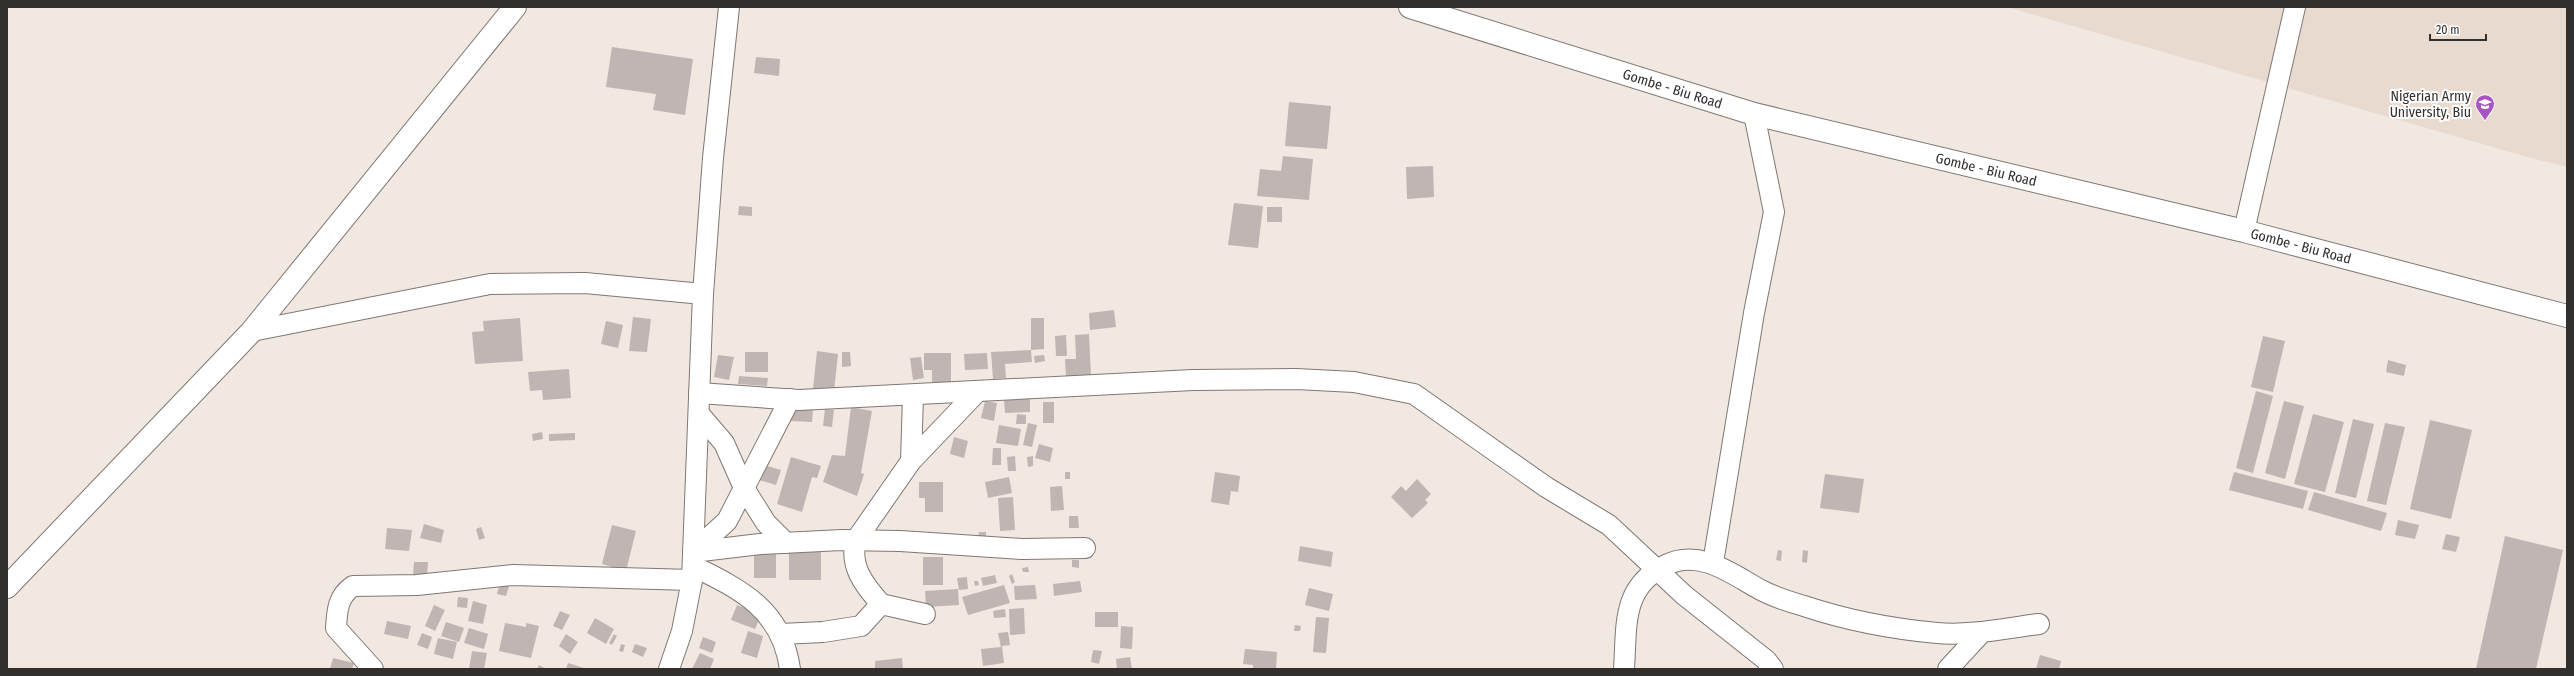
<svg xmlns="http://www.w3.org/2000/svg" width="2574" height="676" font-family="'Fira Sans Condensed',sans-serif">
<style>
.built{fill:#e9dad0}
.building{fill:#bfb5b2}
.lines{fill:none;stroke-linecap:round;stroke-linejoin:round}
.minor-casing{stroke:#807772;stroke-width:22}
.primary-casing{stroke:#807772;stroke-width:24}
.trunk-casing{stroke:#807772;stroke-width:24}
.minor{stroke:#fff;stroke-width:20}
.primary{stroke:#fff;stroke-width:22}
.trunk{stroke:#fff;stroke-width:22}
.labels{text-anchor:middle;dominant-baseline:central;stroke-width:4;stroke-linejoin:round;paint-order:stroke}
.street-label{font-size:14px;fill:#332f2d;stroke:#fff}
.poi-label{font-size:14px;fill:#332f2d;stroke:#fff;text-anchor:end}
</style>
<rect width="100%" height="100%" fill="#f1e8e2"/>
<polygon class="built" points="2007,7 2567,7 2567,167 2531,158"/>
<g class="building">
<polygon points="612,47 693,59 685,115 653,110 656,94 606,87"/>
<polygon points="756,57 780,59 779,76 754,73"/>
<polygon points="1289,102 1331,106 1327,149 1285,146"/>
<polygon points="1283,156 1313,159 1309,200 1257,196 1260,169 1281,171"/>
<polygon points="1433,166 1434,197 1407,199 1406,167"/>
<polygon points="1234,203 1263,206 1258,248 1228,245"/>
<polygon points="739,206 752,207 752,216 738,215"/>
<rect x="1267" y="207" width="15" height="15"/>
<polygon points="1114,310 1116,327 1090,330 1089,313"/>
<polygon points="633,317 651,319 647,352 629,351"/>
<polygon points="520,318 523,361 475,364 472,332 484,331 483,321"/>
<polygon points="1031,318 1044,318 1044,349 1031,350"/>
<polygon points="606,321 623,325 618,348 601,344"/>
<polygon points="1089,334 1091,376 1066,377 1065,359 1076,359 1075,335"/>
<polygon points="1066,335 1067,356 1056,356 1055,336"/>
<polygon points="2263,336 2285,341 2273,392 2251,387"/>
<polygon points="1031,350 1032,362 1005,364 1006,378 993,379 991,352"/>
<polygon points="817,351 838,354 834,391 813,389"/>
<rect x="745" y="352" width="23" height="20"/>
<polygon points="842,352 850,352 851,366 842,367"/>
<polygon points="924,353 951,353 951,382 932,383 932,370 924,370"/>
<polygon points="987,353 988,369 965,370 964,354"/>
<polygon points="718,355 734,357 729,380 714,377"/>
<polygon points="1044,355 1045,361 1035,363 1034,356"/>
<polygon points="921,357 924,378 913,380 910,358"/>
<polygon points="2388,360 2406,365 2404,376 2386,372"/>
<polygon points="569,369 571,398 543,400 542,390 530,391 528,372"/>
<polygon points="739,376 768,378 767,386 738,384"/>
<polygon points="2256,391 2273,396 2253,473 2236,468"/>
<polygon points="1030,399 1030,412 1005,413 1004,400"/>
<polygon points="985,401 997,403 994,421 981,418"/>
<polygon points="2284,401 2304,406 2285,479 2265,473"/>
<rect x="1043" y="402" width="11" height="21"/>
<polygon points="792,407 813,409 812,422 791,421"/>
<polygon points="851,407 872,411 861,473 864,474 857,496 823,482 832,455 845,456"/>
<polygon points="825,409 834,410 832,427 823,426"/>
<polygon points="1017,414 1026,415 1026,424 1016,424"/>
<polygon points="2313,414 2344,422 2325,492 2294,484"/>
<polygon points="2353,419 2374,424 2356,498 2335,493"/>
<polygon points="2430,420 2472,430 2451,519 2410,509"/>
<polygon points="1028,423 1037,425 1032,447 1023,445"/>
<polygon points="2385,423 2405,427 2386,505 2367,501"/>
<polygon points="999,425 1021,429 1018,446 996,443"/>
<polygon points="542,432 543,439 533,441 532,434"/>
<polygon points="575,433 575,440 549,441 549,434"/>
<polygon points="954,437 968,441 964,458 950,454"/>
<polygon points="1039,444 1053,448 1050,462 1035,458"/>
<polygon points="993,448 1001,448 1001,465 992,465"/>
<polygon points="1015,456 1016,471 1008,471 1007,457"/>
<polygon points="1033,456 1033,466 1028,467 1027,457"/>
<polygon points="791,457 821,466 817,478 812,477 802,512 777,504"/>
<polygon points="760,464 781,470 776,485 756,479"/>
<rect x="1065" y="472" width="5" height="7"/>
<polygon points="1215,472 1240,476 1238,492 1231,491 1229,505 1211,502"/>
<polygon points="2234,472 2308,491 2303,509 2229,490"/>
<polygon points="1825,474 1864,479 1859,513 1820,508"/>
<polygon points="1009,477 1012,493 988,498 985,482"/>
<polygon points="1417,479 1431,494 1425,500 1428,503 1412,518 1391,497 1401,486 1406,491"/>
<polygon points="919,482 943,482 943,512 925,512 925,498 919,498"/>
<polygon points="1062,486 1064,510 1051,511 1050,487"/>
<polygon points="2314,492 2387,513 2381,531 2308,510"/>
<polygon points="1013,497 1015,530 1000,531 998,498"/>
<polygon points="1069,516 1078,516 1079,528 1069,528"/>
<polygon points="2398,520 2419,525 2415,539 2395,535"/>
<polygon points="424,524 444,530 441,543 420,538"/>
<polygon points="612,525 636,531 626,571 602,564"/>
<polygon points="481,527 485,538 479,540 476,529"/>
<polygon points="387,528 412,530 409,551 385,549"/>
<polygon points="979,532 986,532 986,539 978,539"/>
<polygon points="2446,534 2460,537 2456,552 2442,549"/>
<polygon points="2505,536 2563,550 2536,669 2476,669"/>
<polygon points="1300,546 1333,552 1331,567 1298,561"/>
<rect x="789" y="550" width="32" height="30"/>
<polygon points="1778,550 1782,551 1781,561 1776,560"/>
<polygon points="1803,550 1808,551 1807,563 1802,562"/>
<rect x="754" y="553" width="22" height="25"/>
<rect x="923" y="557" width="20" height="28"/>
<polygon points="1072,560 1079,560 1079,568 1072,567"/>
<polygon points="414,562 428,562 427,576 413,575"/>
<polygon points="1028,567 1029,572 1023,572 1022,568"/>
<polygon points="1012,574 1015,582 1012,584 1009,576"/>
<polygon points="995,575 997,583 983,586 981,578"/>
<polygon points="967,577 968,589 959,590 957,578"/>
<polygon points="974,581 978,581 979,585 975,586"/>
<polygon points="1080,581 1082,592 1054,596 1053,584"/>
<polygon points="500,583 509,586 506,596 497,594"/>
<polygon points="1004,585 1010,603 968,615 962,597"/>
<polygon points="1035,585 1037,599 1015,600 1014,586"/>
<polygon points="1309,588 1333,594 1329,611 1305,605"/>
<polygon points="958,589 959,605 926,607 925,591"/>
<polygon points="458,597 468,598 467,608 457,607"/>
<polygon points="473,601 487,605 483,624 468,621"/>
<polygon points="434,605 445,610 435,631 425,626"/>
<polygon points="737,605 761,615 755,629 731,620"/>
<polygon points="1024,608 1025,634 1010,635 1009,609"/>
<polygon points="1005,609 1006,617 994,618 993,611"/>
<polygon points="560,611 570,615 562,630 553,626"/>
<rect x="1095" y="612" width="23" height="15"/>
<polygon points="1316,617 1329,618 1326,653 1313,652"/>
<polygon points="595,618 614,629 606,644 587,633"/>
<polygon points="387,621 411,626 408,639 384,634"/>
<polygon points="446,622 464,628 459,642 441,636"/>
<polygon points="505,623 526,627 526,623 539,626 531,658 499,651"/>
<polygon points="1295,625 1301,626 1300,631 1294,631"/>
<polygon points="1121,626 1133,627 1132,649 1120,648"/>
<polygon points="469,628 488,634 484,649 464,643"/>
<polygon points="748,631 763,636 757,658 741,653"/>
<polygon points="1008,632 1010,645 1002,646 1004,663 983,666 981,649 1001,647 998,633"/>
<polygon points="422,633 432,637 428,649 417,645"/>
<polygon points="566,634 578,642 570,654 559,646"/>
<polygon points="614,634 617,636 612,645 609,643"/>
<polygon points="703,637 716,642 712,653 699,648"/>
<polygon points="438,638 457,642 453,659 434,654"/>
<polygon points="621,644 625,645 623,652 619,651"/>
<polygon points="635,644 647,648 643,657 632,652"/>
<polygon points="1245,649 1277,652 1276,669 1253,669 1253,665 1243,664"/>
<polygon points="1093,650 1102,651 1099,664 1091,662"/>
<polygon points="472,651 487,653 484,669 469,669"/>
<polygon points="700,653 714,659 710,669 692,669"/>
<polygon points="2040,655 2061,661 2059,669 2036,669"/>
<polygon points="1130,657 1132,669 1117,669 1116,659"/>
<polygon points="333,658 354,663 352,669 330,669"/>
<polygon points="902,658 903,669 875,669 875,661"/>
<polygon points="568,663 587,669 566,669"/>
<polygon points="539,665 546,669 537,669"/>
</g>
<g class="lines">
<g class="minor-casing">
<g id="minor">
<polyline points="2244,231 2295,7"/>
<polyline points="252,331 490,284 585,283 703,294"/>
<polyline points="699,393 799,400 1193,380 1296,379 1354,382 1414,394 1546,487 1609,525 1684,595 1766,660 1773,669"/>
<polyline points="700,415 724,443 744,488 766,523 786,543"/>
<polyline points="911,461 977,392"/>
<polyline points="693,552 760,544 842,540 900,541 1022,549 1085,548"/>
<polyline points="693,552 727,521 790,399"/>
<polyline points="1713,563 1754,313 1774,212 1754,114"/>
<path d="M 693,566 C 742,590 782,610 790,669"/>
<path d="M 881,604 C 864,585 849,566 856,540 L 911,461 L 913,396"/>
<polyline points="781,634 823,632 861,626 881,604 925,614"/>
<path d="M 373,669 L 336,628 C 337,610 338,596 353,586 L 417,585 L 513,575 L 692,580"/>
<polyline points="669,669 682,631 692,580 703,294 713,158 729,7"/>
<path d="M 1624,669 C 1627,626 1621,587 1666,565 C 1700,548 1733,575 1761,590 C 1774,597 1790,602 1804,606 C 1846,620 1893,629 1937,633 C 1971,636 2006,628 2039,624"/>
<polyline points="1948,669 1982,632"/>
</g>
</g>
<g class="primary-casing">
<g id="primary">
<path id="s1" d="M 1410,7 L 1754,114 L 2244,231 L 2567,316"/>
</g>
</g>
<g class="trunk-casing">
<polyline id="trunk" points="7,587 252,331 515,7"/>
</g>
<use href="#minor" class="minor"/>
<use href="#primary" class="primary"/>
<use href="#trunk" class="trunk"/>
</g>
<defs>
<g id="university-pin" transform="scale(1)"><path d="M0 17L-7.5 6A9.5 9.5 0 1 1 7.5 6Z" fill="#a854c3" stroke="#fff"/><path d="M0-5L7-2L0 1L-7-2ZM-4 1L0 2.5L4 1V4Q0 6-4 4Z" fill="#fff"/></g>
</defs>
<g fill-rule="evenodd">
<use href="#university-pin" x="2485" y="104"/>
</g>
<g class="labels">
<g class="street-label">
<text stroke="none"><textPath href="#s1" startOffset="275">Gombe - Biu Road</textPath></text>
<text stroke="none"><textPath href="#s1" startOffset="599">Gombe - Biu Road</textPath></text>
<text stroke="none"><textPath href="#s1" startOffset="923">Gombe - Biu Road</textPath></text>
</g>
<g class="poi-label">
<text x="2471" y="96">Nigerian Army<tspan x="2471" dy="16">University, Biu</tspan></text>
</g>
</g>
<rect width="2574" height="676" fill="none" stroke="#332f2d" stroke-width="16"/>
<path d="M2430 34v6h56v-6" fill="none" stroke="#332f2d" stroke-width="2"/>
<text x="2436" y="34" font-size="12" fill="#332f2d" stroke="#ffffff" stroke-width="3" paint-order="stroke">20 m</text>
</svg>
